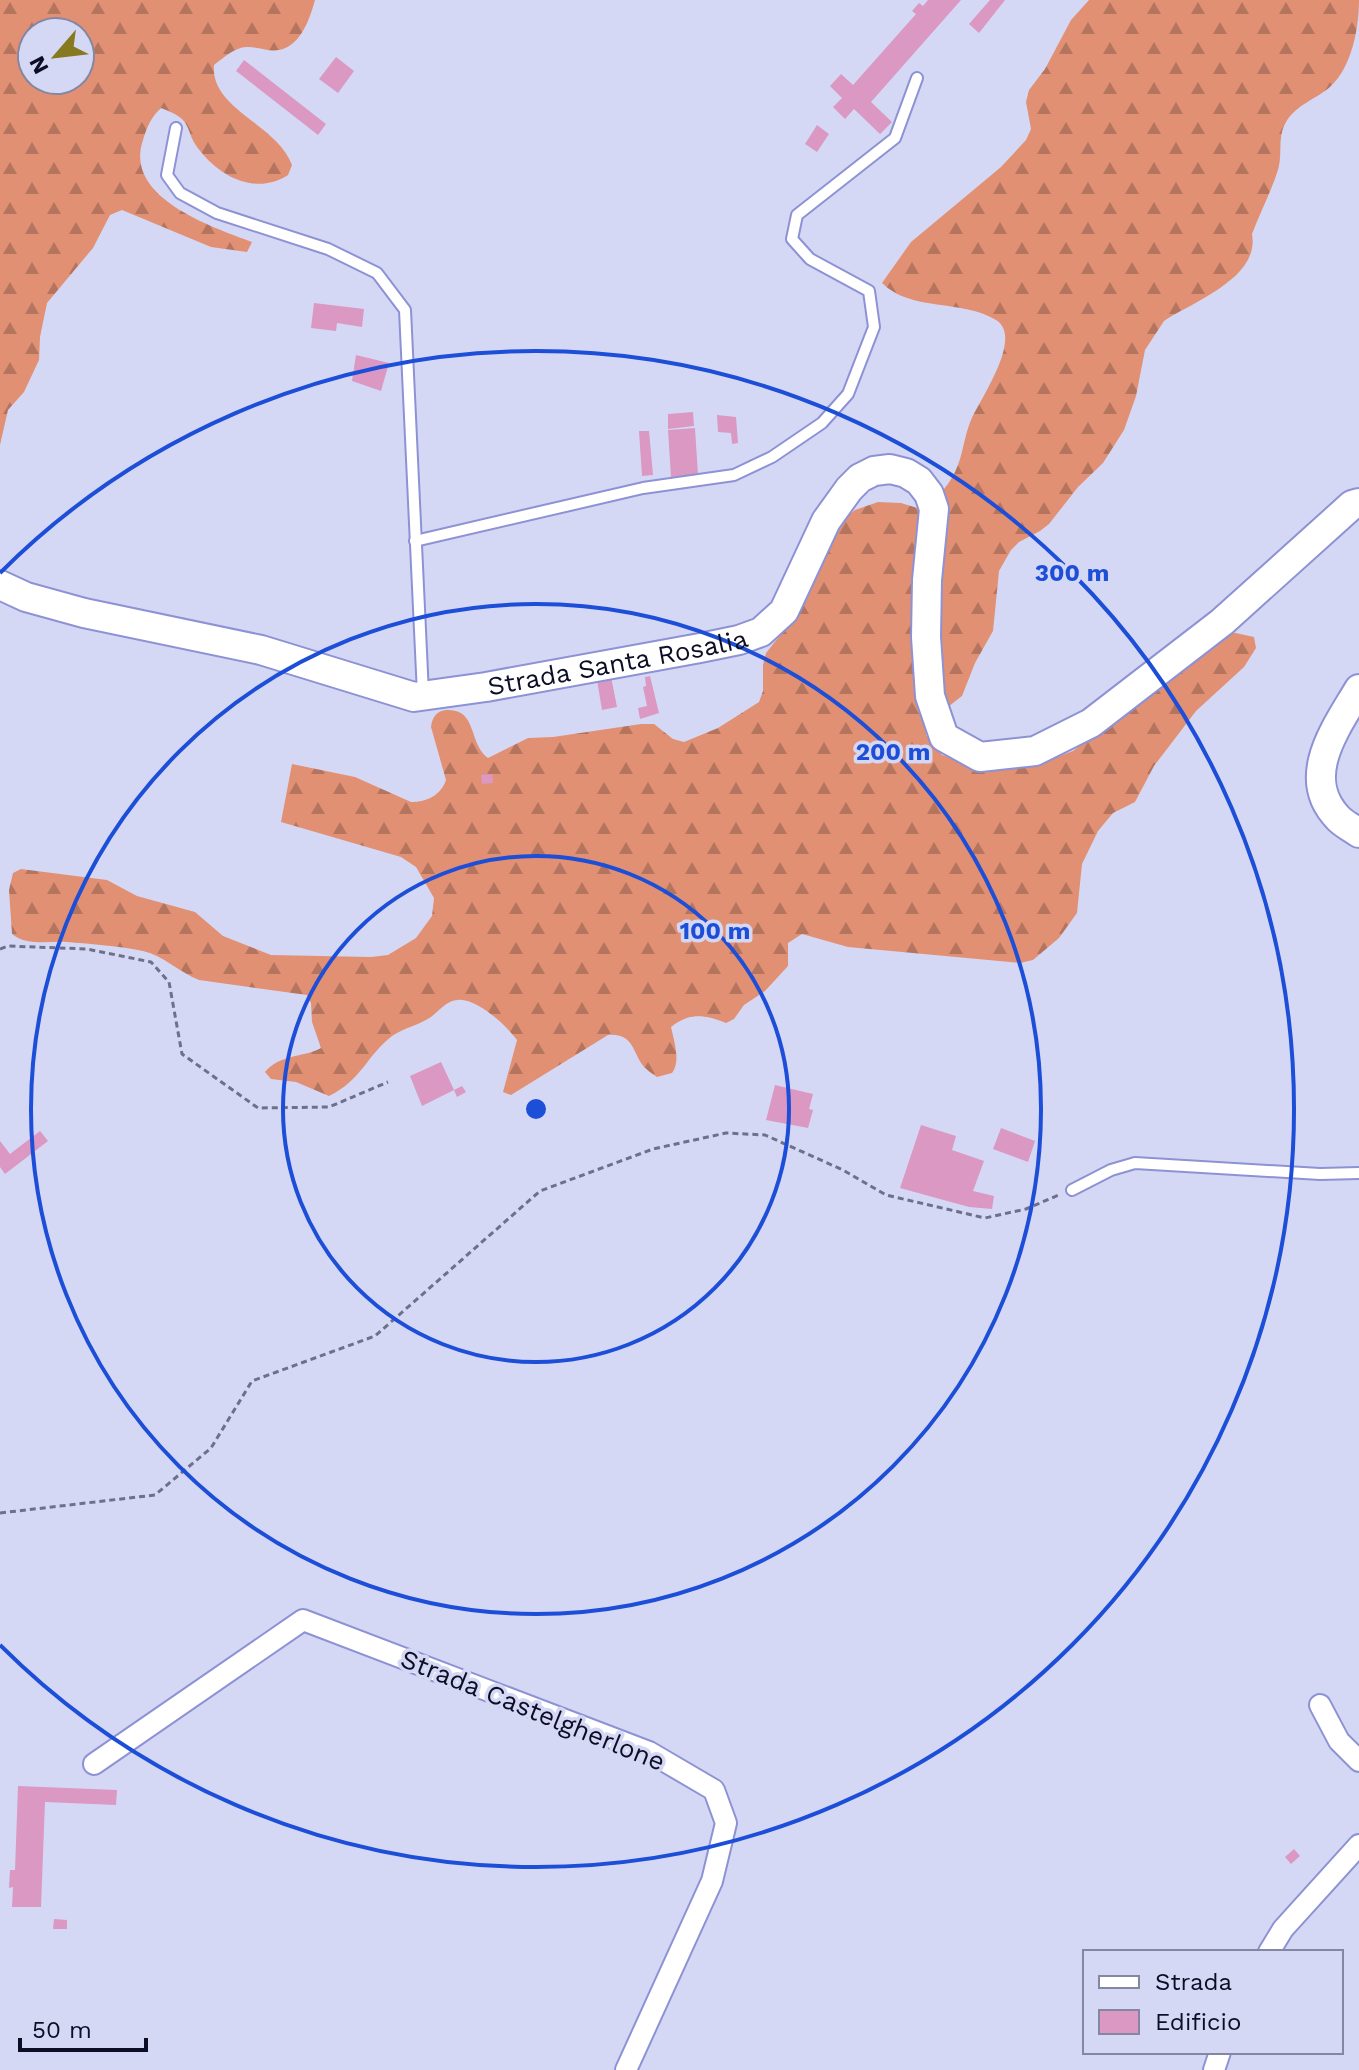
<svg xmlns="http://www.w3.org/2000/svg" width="1359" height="2070" font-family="'Work Sans',sans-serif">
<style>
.forest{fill:url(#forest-firs);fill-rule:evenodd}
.building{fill:#da98c3}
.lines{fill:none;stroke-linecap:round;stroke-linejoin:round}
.lane-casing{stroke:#8d92d4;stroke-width:14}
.street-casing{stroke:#8d92d4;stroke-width:24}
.secondary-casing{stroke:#8d92d4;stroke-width:32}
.path{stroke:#6e708a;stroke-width:3;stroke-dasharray:6 4;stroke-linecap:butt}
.lane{stroke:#fff;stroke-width:10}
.street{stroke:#fff;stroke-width:20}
.secondary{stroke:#fff;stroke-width:28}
.ring{fill:none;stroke:#1d4ed8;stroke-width:4}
.labels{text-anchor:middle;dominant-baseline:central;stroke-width:7;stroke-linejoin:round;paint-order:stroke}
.street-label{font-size:26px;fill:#0d0d25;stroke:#d5d8f5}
.centre{fill:#1d4ed8;stroke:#d5d8f5;stroke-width:4}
.ring-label{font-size:24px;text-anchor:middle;font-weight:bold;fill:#1d4ed8;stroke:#d5d8f5;stroke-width:7;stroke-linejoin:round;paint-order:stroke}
</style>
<defs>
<pattern id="forest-firs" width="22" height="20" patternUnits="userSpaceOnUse" patternTransform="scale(2)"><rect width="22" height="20" fill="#e19073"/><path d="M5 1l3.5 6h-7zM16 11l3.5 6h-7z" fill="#b5745e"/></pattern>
</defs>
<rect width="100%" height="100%" fill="#d5d8f5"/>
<g class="forest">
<path d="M 0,0 L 315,0 C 310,18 301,46 279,50 C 269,52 258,47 248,47 C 236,46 223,58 214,65 C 210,109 277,124 292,165 L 288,175 C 257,195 222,178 201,152 C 182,130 197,121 161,108 C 151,117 147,127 143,140 C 123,198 213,227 252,242 L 247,252 L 211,247 L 122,210 L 110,215 L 93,248 L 47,303 L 40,337 L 39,360 L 24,392 L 8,410 L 0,445 ZM 32,32 L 80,32 L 80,80 L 32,80 Z"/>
<path d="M 1089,0 L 1359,0 C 1359,28 1352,67 1330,87 C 1316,99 1296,105 1286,122 C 1277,137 1283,154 1278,170 C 1271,192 1260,213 1252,234 C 1260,278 1194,301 1164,321 L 1145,350 L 1136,396 L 1124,430 L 1103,463 L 1078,487 L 1049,524 L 1040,531 L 1019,542 L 1011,550 L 999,571 L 993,631 L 975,663 L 962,696 L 926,724 L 926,735 L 942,755 L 985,769 L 1033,766 L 1073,751 L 1231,632 L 1254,637 L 1256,648 L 1244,667 L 1196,711 L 1154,766 L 1135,802 L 1113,813 L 1098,831 L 1082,864 L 1077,913 L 1059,938 L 1033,960 L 1020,963 L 848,947 L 802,934 L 788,943 L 788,966 L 765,991 L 744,1005 L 734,1019 L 726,1023 C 705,1015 690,1012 671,1027 C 674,1041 681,1061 672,1073 L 657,1077 C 651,1073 645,1069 641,1063 C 632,1048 631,1033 608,1035 L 511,1095 L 503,1092 L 517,1040 C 507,1026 476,997 457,1000 C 446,1001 439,1011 431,1017 C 419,1025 404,1028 392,1036 C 367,1055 362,1080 329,1096 L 296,1082 L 271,1079 L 265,1072 C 280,1054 302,1058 321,1048 L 312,1022 L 311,1003 L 307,995 L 199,980 C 179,972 164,956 143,951 C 119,946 92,944 67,942 C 49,941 26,946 12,934 L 9,890 L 13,873 L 21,869 L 107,880 L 137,896 L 195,912 L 223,936 L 271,955 L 371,957 L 388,955 L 416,938 L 432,916 L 434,898 L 416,867 L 401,857 L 281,822 L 292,764 L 355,777 L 411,802 C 427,802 441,795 446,780 L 431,727 C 432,718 436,711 446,710 C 478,708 468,744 488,758 L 528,738 L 553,737 L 641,724 L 654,724 L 673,739 L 684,742 L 718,728 L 759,702 L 763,691 L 763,665 L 766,653 L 798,613 L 821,550 L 845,518 L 855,510 L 878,502 L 901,503 L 924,510 C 935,499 948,487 955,472 C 963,456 964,436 971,420 C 980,399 1024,337 996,320 C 962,299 911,312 882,283 L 911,242 L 1001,167 L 1026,140 L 1031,129 L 1026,102 L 1029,90 L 1045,69 L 1071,20 Z"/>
</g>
<g class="building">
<polygon points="928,0 961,0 871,102 892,122 880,134 854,109 845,119 833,107 842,98 830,86 841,74 853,85 916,14 912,11 919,3 923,6"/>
<polygon points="990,0 1005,0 979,33 969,24"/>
<polygon points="336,57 354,71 338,93 319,79"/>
<polygon points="244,60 326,124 318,135 236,71"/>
<polygon points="817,125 829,134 817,152 805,144"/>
<polygon points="314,303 364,309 362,327 337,323 336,331 311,328"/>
<polygon points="356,355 389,363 381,391 352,381"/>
<polygon points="693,412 694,426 668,429 668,414"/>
<polygon points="717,415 736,417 738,443 732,444 731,433 718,432"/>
<polygon points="695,428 698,475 671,477 668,430"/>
<polygon points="639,431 649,431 653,475 642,476"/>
<polygon points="650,676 659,713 640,719 638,708 647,706 643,687 646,686 645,677"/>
<polygon points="611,677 617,707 602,710 597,680"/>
<polygon points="492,774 493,783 482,784 481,775"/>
<polygon points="441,1062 454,1090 462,1086 466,1092 457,1097 454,1090 422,1106 410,1076"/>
<polygon points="775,1085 813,1094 809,1109 813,1110 808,1128 766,1120"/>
<polygon points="921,1125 956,1136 952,1150 984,1161 973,1191 994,1196 992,1209 969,1207 900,1188"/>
<polygon points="1001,1128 1035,1141 1028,1162 993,1149"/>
<polygon points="40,1131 48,1141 5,1174 0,1167 0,1141 10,1154"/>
<polygon points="18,1786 117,1790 116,1805 45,1802 41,1907 12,1907 13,1887 9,1888 10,1870 15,1870"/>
<polygon points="1294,1849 1300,1856 1291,1864 1285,1857"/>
<polygon points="54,1919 67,1920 67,1929 53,1929"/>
</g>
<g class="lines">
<g class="lane-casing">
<g id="lane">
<polyline points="176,128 167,175 180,193 217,213 328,249 377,273 405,310 423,694"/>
<polyline points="415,541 643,488 734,475 772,457 822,423 848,394 874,327 869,291 810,259 792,239 797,215 895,138 917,78"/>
<polyline points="1072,1190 1111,1170 1135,1163 1320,1174 1359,1173"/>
</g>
</g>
<g class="street-casing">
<g id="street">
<polyline points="1320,1705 1339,1741 1359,1761"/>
<polyline points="94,1764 303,1620 649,1752 714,1790 726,1823 712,1881 626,2070"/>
<polyline points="1269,1952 1283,1929 1359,1845"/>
<polyline points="1214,2070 1220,2052"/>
</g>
</g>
<g class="secondary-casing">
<g id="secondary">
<path id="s1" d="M 0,585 L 26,597 L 84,613 L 261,650 L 414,697 L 486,687 L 700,648 L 739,640 L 761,632 L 784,611 L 826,521 L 849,489 L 860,478 L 874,471 L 890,469 L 906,473 L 919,481 L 929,494 L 934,509 L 927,580 L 926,637 L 930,696 L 944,737 L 980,757 L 1035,751 L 1091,723 L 1222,622 L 1352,505 L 1359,503"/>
<path d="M 1359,689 C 1336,728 1298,778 1339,819 C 1344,824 1352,828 1359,833"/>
</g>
</g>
<g class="path">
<polyline points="0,949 8,946 87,949 151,962 169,982 182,1054 258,1108 329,1107 388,1082"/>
<polyline points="0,1513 155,1495 211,1448 252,1381 375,1336 540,1191 653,1149 726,1133 765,1135 843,1170 886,1195 985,1218 1026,1209 1061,1194"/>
</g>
<use href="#lane" class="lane"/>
<use href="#street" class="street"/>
<use href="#secondary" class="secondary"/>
</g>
<g class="ring">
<circle cx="536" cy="1109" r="253"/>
<circle cx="536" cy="1109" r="505"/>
<path d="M0 573A758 758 0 1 1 0 1645"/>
</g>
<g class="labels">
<g class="street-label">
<text stroke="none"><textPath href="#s1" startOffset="636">Strada Santa Rosalia</textPath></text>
<text transform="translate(533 1710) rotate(22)">Strada Castelgherlone</text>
</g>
</g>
<circle cx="536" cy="1109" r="12" class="centre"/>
<g class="ring-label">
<text x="1072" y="581">300 m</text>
<text x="893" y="760">200 m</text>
<text x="715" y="939">100 m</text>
</g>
<rect x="1083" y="1950" width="260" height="104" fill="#d5d8f5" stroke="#8587a2" stroke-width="2"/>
<rect x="1099" y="1976" width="40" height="12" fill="#ffffff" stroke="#8587a2" stroke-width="2"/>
<text x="1155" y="1990" font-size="24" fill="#0d0d25">Strada</text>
<rect x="1099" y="2010" width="40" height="24" fill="#da98c3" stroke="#8587a2" stroke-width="2"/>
<text x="1155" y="2030" font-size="24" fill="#0d0d25">Edificio</text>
<g transform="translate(56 56) rotate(242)"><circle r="38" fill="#d5d8f5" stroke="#8587a2" stroke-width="2"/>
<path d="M0-6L14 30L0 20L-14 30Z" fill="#87791e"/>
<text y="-12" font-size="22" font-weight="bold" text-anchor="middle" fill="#0d0d25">N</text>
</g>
<path d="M20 2038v12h126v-12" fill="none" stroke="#0d0d25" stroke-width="4"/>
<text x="32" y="2038" font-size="24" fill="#0d0d25" stroke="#d5d8f5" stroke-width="6" paint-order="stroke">50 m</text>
</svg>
